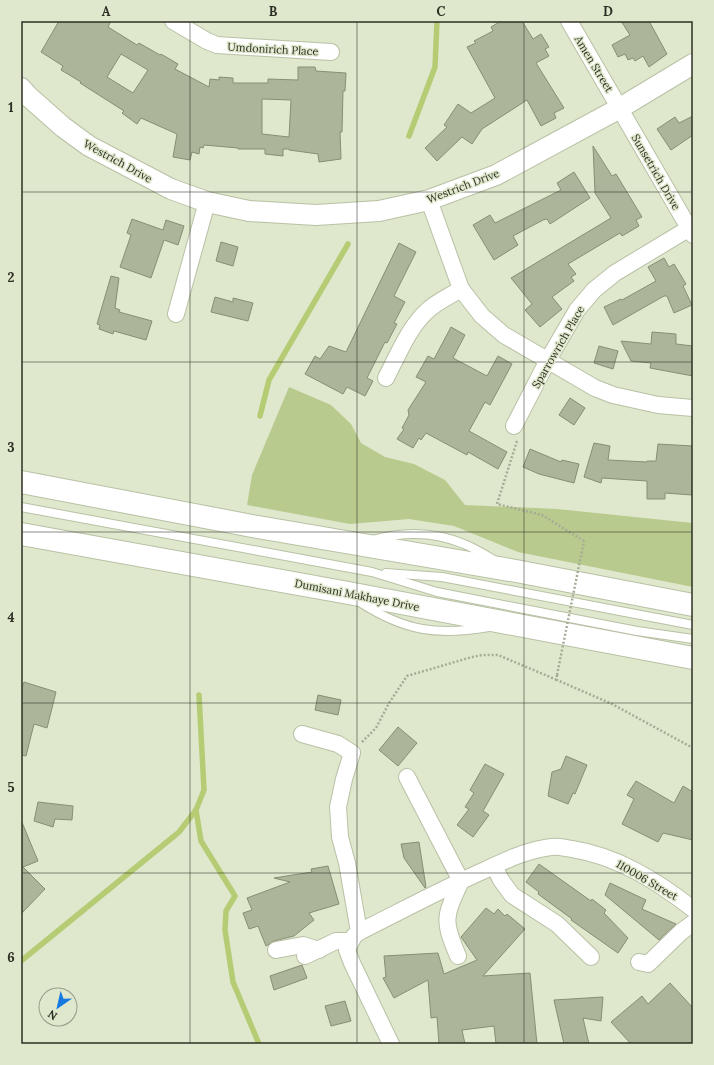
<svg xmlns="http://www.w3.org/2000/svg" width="714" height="1065" font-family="Lora,serif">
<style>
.green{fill:#b9ca8e}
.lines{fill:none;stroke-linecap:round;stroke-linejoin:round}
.stream{stroke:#b5cc74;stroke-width:5.5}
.building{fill:#acb499;stroke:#868e74;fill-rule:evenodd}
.service-casing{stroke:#b8c1a5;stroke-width:10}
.minor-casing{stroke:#b8c1a5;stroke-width:18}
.tertiary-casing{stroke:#b8c1a5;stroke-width:22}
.primary-casing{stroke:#b8c1a5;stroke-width:24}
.path{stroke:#a5ac95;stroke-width:2.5;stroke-dasharray:2 2;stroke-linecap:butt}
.service{stroke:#fff;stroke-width:8}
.minor{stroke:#fff;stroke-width:16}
.tertiary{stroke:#fff;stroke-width:20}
.primary{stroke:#fff;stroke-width:22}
.path-bridge{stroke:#a5ac95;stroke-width:2.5;stroke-dasharray:2 2;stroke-linecap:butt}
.grid{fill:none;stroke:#2c2f24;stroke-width:1;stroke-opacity:0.55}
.labels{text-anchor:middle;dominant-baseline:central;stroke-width:3;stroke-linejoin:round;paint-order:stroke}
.street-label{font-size:11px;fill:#2c2f24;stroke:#dfe8cc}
.neatline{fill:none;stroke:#2c2f24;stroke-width:1.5}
.grid-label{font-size:13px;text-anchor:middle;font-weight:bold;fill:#2c2f24}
</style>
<rect width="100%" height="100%" fill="#dfe8cc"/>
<polygon class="green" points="289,387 331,405 351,424 361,443 385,457 414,464 445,480 465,505 557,509 693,523 693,587 518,552 454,526 409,519 350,524 247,505 252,475"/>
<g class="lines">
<g class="stream">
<polyline points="409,136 435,67 437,21"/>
<polyline points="260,416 269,380 348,244"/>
<polyline points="196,810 201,841 235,896 226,911 225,930 233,982 259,1044"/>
<polyline points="21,961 173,837 179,832 196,810 204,790 199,695"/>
</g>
</g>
<g class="building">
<path d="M 59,21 L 111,21 L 108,27 L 137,45 L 139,43 L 160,55 L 161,54 L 178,64 L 175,69 L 209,87 L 210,79 L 219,80 L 219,77 L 233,78 L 233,83 L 268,83 L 268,79 L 298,80 L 298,67 L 315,67 L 316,71 L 346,73 L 345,91 L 343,91 L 342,132 L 340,132 L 341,159 L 319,162 L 318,154 L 289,150 L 289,149 L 283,149 L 283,156 L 265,154 L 265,149 L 238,149 L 238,148 L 204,145 L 203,148 L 200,147 L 199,154 L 192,152 L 190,160 L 173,157 L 177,134 L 141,118 L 137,124 L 122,113 L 124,111 L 80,83 L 81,82 L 61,70 L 63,66 L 41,52 ZM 121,54 L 148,70 L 133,93 L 107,77 ZM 262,99 L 291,100 L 289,137 L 262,134 Z"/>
<polygon points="501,21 522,21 533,39 541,34 549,47 545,49 549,56 536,63 564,108 554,113 556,118 541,126 527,100 482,129 472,144 462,137 437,161 425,148 447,127 444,125 458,104 471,113 495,98 467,47 476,43 474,41 493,31 491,27"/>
<polygon points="621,21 649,21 667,54 649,67 643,56 635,61 633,58 628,60 625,54 618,57 612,45 630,35"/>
<polygon points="693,116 693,135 671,150 657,129 675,117 679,123"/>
<polygon points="593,146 612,176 616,174 642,217 636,220 639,226 622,236 620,233 568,264 576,274 571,277 574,281 552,297 562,309 540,327 525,310 532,304 511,278 611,218 595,193"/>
<polygon points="574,172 590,198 550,224 547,219 543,220 513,236 518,245 494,260 473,225 490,215 495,223 561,190 557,183"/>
<polygon points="132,219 163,230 166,220 184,226 178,245 164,240 151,278 120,267 131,235 127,233"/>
<polygon points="221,242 238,247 233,266 216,261"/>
<polygon points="399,243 416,252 394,296 405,302 394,323 397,324 387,343 385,342 367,378 373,381 365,396 347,387 343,394 305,374 315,356 320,359 329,346 346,352"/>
<polygon points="664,258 669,267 674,264 686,284 683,286 692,305 674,313 667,296 664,296 613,325 604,307 621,299 622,300 656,281 648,267"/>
<polygon points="111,276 119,278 115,308 120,310 119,312 152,321 146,340 114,331 113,334 99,329 100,325 97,324"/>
<polygon points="215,297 233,302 233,298 253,303 248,321 211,312"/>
<polygon points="451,327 465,335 453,358 487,376 498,356 512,364 490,405 485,402 469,431 507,452 498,469 468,452 467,455 426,433 421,440 419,438 413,448 397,439 404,429 402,428 409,415 408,410 426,382 416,377 428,356 434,359"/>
<polygon points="652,332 676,334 676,344 693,346 693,376 650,368 651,363 631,361 621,341 651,344"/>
<polygon points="599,346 618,351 613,369 594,363"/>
<polygon points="570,398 585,408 574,425 559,415"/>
<polygon points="594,443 610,446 608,460 647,462 647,461 656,461 658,444 693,446 692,495 665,493 665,499 647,499 647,481 602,478 601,483 584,477"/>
<polygon points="530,449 561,462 562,460 579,464 574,483 539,474 523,467"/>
<polygon points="24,682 56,692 47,728 34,724 26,756 21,755 21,690"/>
<polygon points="318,695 341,700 338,715 315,710"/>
<polygon points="398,727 417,743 398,766 379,750"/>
<polygon points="566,756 587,765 575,794 573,793 568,804 548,796 552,772 561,769"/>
<polygon points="485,764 504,774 483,811 489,815 473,837 457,825 469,809 465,807 474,793 470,790"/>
<polygon points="636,781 674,803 683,786 693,792 693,840 663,833 658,842 622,824 634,799 627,795"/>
<polygon points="38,802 73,806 72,820 55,819 53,827 34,821"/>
<polygon points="21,820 38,861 23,867 45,889 21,914"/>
<polygon points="419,842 426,887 425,888 404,858 401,844"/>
<polygon points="539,864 591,901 592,899 606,910 604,913 628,938 618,953 571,920 572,919 538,894 539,892 526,882"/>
<polygon points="328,866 339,904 309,913 314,920 294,936 274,941 266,946 258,926 249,929 243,913 252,910 247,898 290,882 274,878 312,872 311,869"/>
<polygon points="610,883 646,900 642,909 676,924 659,940 605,895"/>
<polygon points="486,908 494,914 498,909 505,916 507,914 525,929 483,976 530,973 537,1044 496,1044 494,1026 462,1030 465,1044 439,1044 437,1017 431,1018 428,980 394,998 383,978 386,977 384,956 438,953 444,974 477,960 461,937"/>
<polygon points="302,965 307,978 274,990 270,976"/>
<polygon points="670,983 693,1008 693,1044 631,1044 611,1022 642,996 648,1004"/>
<polygon points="603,997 601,1021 583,1018 589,1044 564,1044 554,1000"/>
<polygon points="345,1001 351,1021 331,1026 325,1006"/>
</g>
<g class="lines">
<g class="service-casing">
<g id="service">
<polyline points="21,507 372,572 437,592 637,631 693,639"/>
<path d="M 372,540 C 401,532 434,531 464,544 C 474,548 484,554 494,560"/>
<polyline points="386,573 442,577 693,625"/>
<path d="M 361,603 C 405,631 437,636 489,627"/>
</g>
</g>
<g class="minor-casing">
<g id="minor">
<polyline points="173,21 207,41 217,45 331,52"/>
<polyline points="569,21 693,235"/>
<polyline points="429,200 461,289 482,316 504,335 595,388 613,395 658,405 693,408"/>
<polyline points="176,314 207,202"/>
<path d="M 386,378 C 397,357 409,327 427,311 C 436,302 450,296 461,289"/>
<polyline points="514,426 548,360 577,310 594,290 615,273 693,226"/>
<polyline points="302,734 338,744 352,753 344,779 338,807 340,837 347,863 359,932"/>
<path d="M 407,777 L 461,881 C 445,916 442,919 458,956"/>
<polyline points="494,866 501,880 512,895 557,924 591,957"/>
<polyline points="276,950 303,945 319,950"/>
<polyline points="305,956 336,941 351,941"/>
<polyline points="639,962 648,964 681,932 693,923"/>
<path d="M 391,1044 L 352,963 L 347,950 L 354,936 L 359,932 C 401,911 442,889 485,870 C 506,860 527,850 551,847 C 557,846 565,848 572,849 C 617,856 657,881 693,909"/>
</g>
</g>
<g class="tertiary-casing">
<polyline id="tertiary" points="21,88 28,96 63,127 89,146 171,189 207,202 249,211 316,215 379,211 429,200 496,175 620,108 693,64"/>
</g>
<g class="primary-casing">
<g id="primary">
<polyline points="21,482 252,526 516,571 693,605"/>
<polyline points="21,534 343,592 693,658"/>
</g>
</g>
<g class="path">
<polyline points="517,441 497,504 542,515 584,541"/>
<polyline points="557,675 557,680 612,704 693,748"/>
<polyline points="362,742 376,728 389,703 407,676 472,657 482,655 498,655 557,680"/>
</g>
<use href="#service" class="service"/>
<use href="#minor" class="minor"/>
<use href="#tertiary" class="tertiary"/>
<use href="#primary" class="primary"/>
<polyline class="path-bridge" points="557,675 584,541"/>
</g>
<path class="grid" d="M 190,21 L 190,1044M 357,21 L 357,1044M 524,21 L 524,1044M 21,192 L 693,192M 21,362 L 693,362M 21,532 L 693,532M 21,703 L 693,703M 21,873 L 693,873"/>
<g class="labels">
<g class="street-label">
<text transform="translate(273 49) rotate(3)">Umdonirich Place</text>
<text transform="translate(594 64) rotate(59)">Amen Street</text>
<text transform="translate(118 161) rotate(29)">Westrich Drive</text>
<text transform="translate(656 172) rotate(60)">Sunsetrich Drive</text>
<text transform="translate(463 186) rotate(-21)">Westrich Drive</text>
<text transform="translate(558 347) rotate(-60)">Sparrowrich Place</text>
<text transform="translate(357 595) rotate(11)">Dumisani Makhaye Drive</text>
<text transform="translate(647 880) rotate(30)">110006 Street</text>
</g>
</g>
<rect width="714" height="1065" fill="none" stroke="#dfe8cc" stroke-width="44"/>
<g transform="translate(58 1007) rotate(214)"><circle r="19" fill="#dfe8cc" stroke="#979e89"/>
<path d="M0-3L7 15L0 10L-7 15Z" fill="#177ae2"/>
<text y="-6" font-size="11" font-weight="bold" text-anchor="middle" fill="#2c2f24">N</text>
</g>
<rect x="22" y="22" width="670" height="1021" class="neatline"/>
<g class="grid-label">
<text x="106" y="16">A</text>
<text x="273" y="16">B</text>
<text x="441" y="16">C</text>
<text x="608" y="16">D</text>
<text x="11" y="112">1</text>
<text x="11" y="282">2</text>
<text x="11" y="452">3</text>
<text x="11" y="622">4</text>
<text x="11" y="792">5</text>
<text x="11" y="962">6</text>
</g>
</svg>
